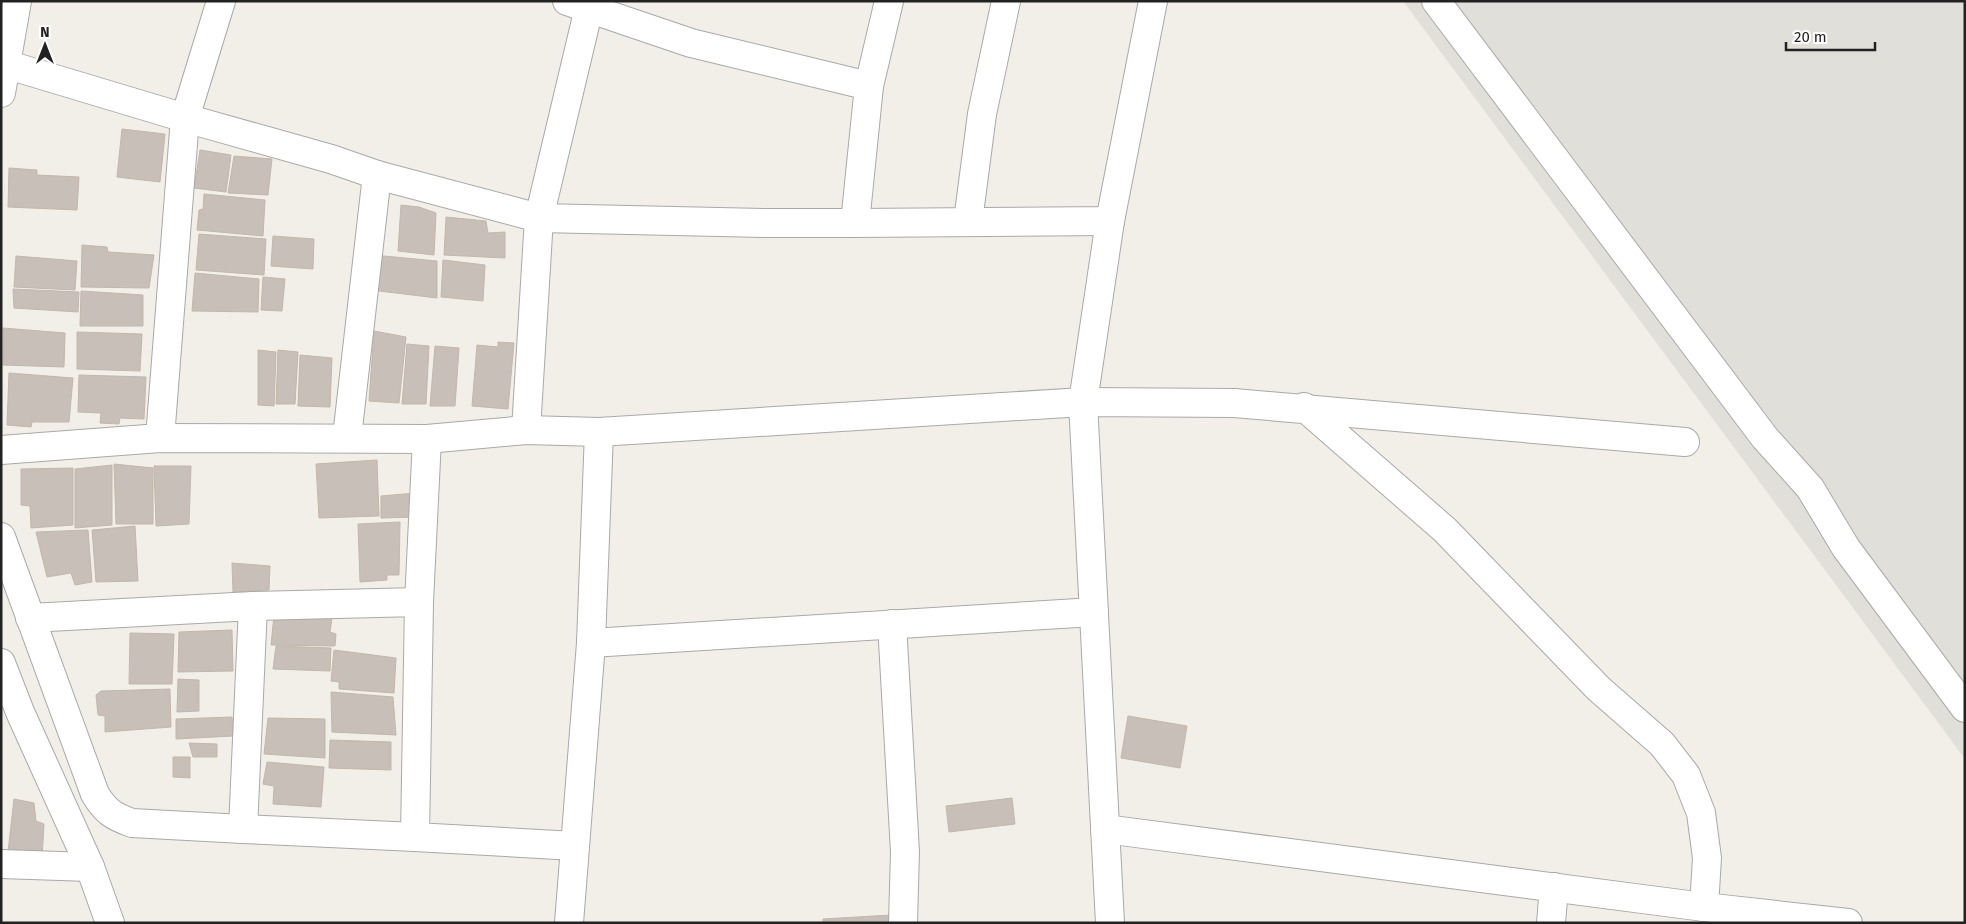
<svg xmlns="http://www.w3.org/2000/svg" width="1966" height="924" font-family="'Fira Sans',sans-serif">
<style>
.airport{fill:#e1dfda}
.building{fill:#c7bfb8;stroke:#c4b6ab}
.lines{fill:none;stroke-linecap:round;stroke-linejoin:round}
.minor-casing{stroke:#a9a9a9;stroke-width:30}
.minor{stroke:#fff;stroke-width:28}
</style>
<rect width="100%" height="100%" fill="#f2efe9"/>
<polygon class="airport" points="1403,1 1965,1 1965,759"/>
<g class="building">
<polygon points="122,129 165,134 160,182 117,177"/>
<polygon points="200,150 231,155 226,192 194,188"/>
<polygon points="234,156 272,159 268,195 228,193"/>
<polygon points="9,168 37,170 37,175 79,177 77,210 8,207"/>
<polygon points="204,194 265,200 263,236 197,230 199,210 203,209"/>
<polygon points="401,205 419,207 436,213 434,255 398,251"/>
<polygon points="446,217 486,221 488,233 505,232 505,258 444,255"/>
<polygon points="199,234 266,239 264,275 196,270"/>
<polygon points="273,236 314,239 313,269 271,266"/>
<polygon points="82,245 107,247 108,252 154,255 149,288 81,287"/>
<polygon points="373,255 437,261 437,298 371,290"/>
<polygon points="16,256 77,261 75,290 14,287"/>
<polygon points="443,260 485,265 483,301 441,297"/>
<polygon points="195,273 259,279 258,312 192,311"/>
<polygon points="263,277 285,279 282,311 261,310"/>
<polygon points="13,289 79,292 78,312 14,308"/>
<polygon points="81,291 143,295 143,326 80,326"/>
<polygon points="3,328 65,333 64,367 3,365"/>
<polygon points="374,331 406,337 399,403 369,401"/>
<polygon points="77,332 142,334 140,371 77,369"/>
<polygon points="498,342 514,343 508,409 472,406 477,345 498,347"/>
<polygon points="407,344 429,346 426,404 402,404"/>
<polygon points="435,346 459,348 455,406 430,406"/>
<polygon points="258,350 276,352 274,406 258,405"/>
<polygon points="278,350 298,352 295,404 276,404"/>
<polygon points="300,355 332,358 330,407 298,406"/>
<polygon points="9,373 73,378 69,422 32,422 31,427 7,425"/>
<polygon points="79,375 146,377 144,419 120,418 119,424 100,423 101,413 78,412"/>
<polygon points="377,460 379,516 319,518 316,464"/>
<polygon points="114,464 153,468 153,524 116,524"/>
<polygon points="112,465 112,525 75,528 75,469"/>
<polygon points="154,466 191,466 189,524 156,526"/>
<polygon points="73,468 73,525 31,528 30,506 21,505 21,469"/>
<polygon points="416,493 416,517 381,518 381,496"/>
<polygon points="400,522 399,575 387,575 387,580 360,582 358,524"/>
<polygon points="135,526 138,581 96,582 92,530"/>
<polygon points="88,530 92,582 75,585 71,573 47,577 36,532"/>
<polygon points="232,563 270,566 269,590 233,592"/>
<polygon points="274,615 332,618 330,632 336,634 335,646 271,645"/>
<polygon points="232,630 233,671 178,672 179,632"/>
<polygon points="130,633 174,634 172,684 129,684"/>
<polygon points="276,646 331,648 330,671 273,669"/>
<polygon points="334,650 396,658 394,693 339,689 339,682 331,681"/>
<polygon points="178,679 199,680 199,711 177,712"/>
<polygon points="170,689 171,727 105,732 105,716 98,715 96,695 101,691"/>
<polygon points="331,692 393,697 396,735 332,732"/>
<polygon points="1128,716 1187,726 1180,768 1121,758"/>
<polygon points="232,717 233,736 176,739 176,719"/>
<polygon points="268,718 325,719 325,758 264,754"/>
<polygon points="330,740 391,742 391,770 329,768"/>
<polygon points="189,743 217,744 217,757 193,757"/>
<polygon points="173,757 190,757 190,778 173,777"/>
<polygon points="267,762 324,767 321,807 273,804 274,786 263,784"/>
<polygon points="1012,798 1015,824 949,832 946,806"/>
<polygon points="14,799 34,803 36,821 44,824 42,859 8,852"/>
<polygon points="891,915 892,923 823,923 823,919"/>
</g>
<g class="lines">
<g class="minor-casing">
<g id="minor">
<polyline points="567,1 691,43 869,86"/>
<polyline points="889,1 869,86 855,223 1110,221 1153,1"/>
<polyline points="1436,1 1765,438 1810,488 1846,548 1965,708"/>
<polyline points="589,8 539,218 766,223 855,223"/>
<polyline points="5,64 185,118 331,159 377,175 539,218 526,430"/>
<polyline points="1,93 17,1"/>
<polyline points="968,221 982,114 1006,1"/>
<polyline points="1304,407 1445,530 1599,689 1662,744 1686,775 1701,813 1707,858 1704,907"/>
<polyline points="347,437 377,175"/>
<polyline points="160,438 185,118 221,1"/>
<polyline points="1,450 160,438 427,439 526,430 599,432 1083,402 1110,221"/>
<path d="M 1,537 L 95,794 C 106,812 113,816 132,823 L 243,829"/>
<polyline points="419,602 427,439"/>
<polyline points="253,606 243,829 415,837"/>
<polyline points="30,618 253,606 419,602 415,837 575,846"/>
<polyline points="892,624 905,852 903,923"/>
<polyline points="591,643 1094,612"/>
<polyline points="1,663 20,712 90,867"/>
<polyline points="1105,829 1704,907 1848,923"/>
<polyline points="1,864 90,867 110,923"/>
<polyline points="569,923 591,643 599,432"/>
<polyline points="1110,923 1083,402 1234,403 1685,442"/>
<polyline points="1551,923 1554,887"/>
</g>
</g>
<use href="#minor" class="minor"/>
</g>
<rect width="1966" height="924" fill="none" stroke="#222222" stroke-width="5"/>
<g transform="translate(45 45)" stroke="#ffffff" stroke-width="4" paint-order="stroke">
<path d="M0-4L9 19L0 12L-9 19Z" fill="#222222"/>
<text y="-8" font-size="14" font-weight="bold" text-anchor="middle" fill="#222222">N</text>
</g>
<path d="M1786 42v8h89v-8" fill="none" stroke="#222222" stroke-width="2.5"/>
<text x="1794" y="42" font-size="15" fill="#222222" stroke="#ffffff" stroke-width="4" paint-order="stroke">20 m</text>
</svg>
